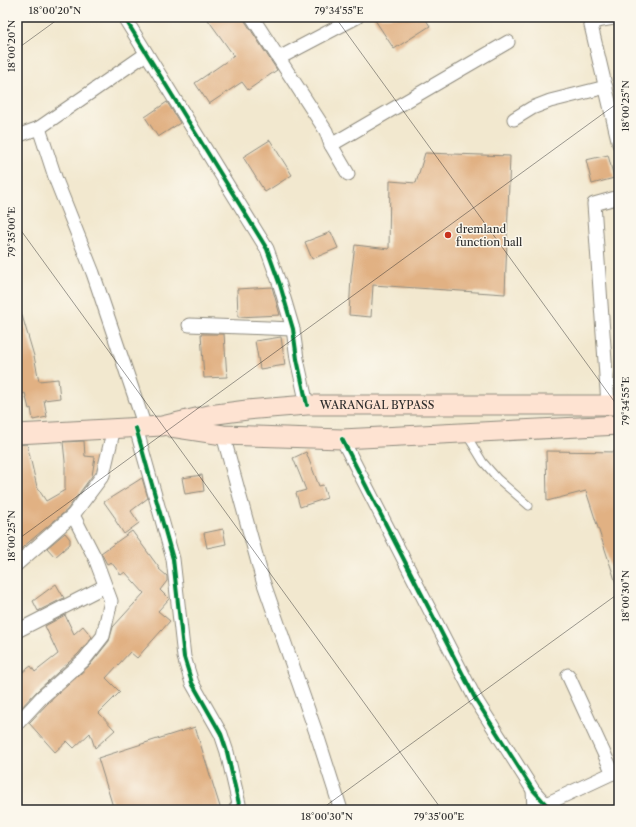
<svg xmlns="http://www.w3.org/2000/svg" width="636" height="827" font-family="'Libre Caslon Text',serif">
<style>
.building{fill:#e1b183}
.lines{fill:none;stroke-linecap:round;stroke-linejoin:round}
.lane-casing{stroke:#8e8a7d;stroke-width:9}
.street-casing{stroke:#8e8a7d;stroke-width:15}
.secondary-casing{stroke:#8e8a7d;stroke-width:21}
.lane{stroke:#fff;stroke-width:7}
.street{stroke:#fff;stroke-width:13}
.secondary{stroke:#fee3d2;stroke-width:19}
.cycleway-casing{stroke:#fbf7ec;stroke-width:6}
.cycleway{stroke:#00873e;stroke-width:4}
.ticks{fill:none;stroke:#2b2b2b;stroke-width:1;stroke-opacity:0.45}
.poi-dot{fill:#c8321e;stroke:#fbf7ec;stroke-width:1.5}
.labels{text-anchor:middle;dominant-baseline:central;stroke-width:3;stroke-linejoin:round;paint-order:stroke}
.poi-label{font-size:11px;fill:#2b2b2b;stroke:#fbf7ec;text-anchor:start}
.street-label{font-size:11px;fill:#2b2b2b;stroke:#fbf7ec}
.neatline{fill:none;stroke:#2b2b2b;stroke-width:1.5}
.ticks-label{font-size:10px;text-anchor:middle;fill:#2b2b2b}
</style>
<rect width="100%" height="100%" fill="#fbf7ec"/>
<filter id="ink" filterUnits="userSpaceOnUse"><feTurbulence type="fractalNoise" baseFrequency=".025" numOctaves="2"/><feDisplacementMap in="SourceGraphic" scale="8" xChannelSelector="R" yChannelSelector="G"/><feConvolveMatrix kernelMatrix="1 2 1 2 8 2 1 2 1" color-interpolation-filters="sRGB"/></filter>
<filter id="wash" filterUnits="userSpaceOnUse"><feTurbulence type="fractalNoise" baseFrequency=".012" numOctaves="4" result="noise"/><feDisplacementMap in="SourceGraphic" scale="16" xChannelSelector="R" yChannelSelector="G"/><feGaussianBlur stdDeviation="0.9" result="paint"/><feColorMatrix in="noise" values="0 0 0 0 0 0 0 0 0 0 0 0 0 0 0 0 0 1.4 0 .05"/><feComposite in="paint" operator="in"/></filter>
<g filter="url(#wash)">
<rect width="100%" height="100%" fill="#f2e8cf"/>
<g id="blocks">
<g class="building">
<polygon points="206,17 244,17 245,21 277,70 248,90 242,82 209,104 195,83 234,56"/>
<polygon points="373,17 424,17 430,26 394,49"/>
<polygon points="167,102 180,123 158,137 145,117"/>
<polygon points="270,140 292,175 265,192 243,157"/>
<polygon points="425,153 510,156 505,294 373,285 371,317 349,315 351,276 355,245 389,249 390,181 416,183"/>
<polygon points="608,155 614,178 592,184 586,160"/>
<polygon points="331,232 338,248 312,259 305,242"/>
<polygon points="272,287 280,315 238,317 237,289"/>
<polygon points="17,312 21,312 34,356 39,381 58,379 60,398 44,400 47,417 33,420 31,408 29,409 25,393 20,395 17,385"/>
<polygon points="201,334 224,334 227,377 204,378"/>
<polygon points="281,337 285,365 260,369 255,341"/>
<polygon points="84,441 85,456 95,457 92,476 67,510 17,552 17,445 27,444 37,487 46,501 65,490 65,461 63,442"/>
<polygon points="546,451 619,452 619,582 616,583 586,491 547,501"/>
<polygon points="306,452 319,486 323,485 327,498 300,507 296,493 306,490 293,458"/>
<polygon points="202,475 204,491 185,494 182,478"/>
<polygon points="142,478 148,498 131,511 139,523 124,534 115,520 116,519 104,502"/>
<polygon points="223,529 226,544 207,548 204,533"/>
<polygon points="132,531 160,569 159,569 167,576 167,581 160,590 169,599 158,611 170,621 137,658 130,652 106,678 120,692 99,713 115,730 95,748 90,733 74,748 67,741 55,752 29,723 48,703 90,665 109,641 113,627 144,593 125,572 121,575 111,562 107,564 101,553"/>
<polygon points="65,533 70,539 70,544 55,557 47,548"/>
<polygon points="56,584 64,598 38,611 33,601"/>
<polygon points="65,615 74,634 83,626 92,637 78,654 37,691 18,711 17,709 17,676 31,666 35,672 58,654 45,626"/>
<polygon points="195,727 221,810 114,810 98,758"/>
</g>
</g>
</g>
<g filter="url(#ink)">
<use href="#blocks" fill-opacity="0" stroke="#8e8a7d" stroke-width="1"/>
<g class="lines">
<g class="lane-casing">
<polyline id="lane" points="466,434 483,462 498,479 529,506"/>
</g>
<g class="street-casing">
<g id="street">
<polyline points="124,17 267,249 280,285 293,329 297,359 307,405"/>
<polyline points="252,17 326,131 331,145 508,42"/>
<polyline points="589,17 619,144"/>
<polyline points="591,22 619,17"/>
<polyline points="279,58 357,17"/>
<polyline points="514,119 532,108 550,101 606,87"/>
<polyline points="39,128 56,180 93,273 145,427"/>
<polyline points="17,136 39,128 146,54"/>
<polyline points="331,145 348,174"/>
<polyline points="189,325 293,329"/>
<polyline points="608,404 594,204 619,197"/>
<polyline points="136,428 173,559 184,657 192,683 221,734 227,752 239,804 235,810"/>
<polyline points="223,435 263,581 319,741 341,810"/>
<polyline points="342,439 476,700 533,790 551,810"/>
<polyline points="17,564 73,515 103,475 114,428"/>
<polyline points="17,631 105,586"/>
<polyline points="568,675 613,773"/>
<polyline points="17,724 42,697 84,660 103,636 111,601 95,558 73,515"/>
<polyline points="533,790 534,810"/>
<polyline points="546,804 619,770"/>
</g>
</g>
<g class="secondary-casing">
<g id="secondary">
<polyline points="171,427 223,435 342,439 619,425"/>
<path id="s1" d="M 17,434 L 162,426 L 209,415 L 247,410 L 307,405 L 619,405"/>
</g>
</g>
<use href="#lane" class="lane"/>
<use href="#street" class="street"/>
<use href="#secondary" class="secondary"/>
<g class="cycleway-casing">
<g id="cycleway">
<polyline points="124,17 267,249 280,285 293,329 297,359 307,405"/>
<polyline points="136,428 173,559 184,657 192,683 221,734 227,752 239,804 235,810"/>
<polyline points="342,439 476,700 533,790 551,810"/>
</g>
</g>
<use href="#cycleway" class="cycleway"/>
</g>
</g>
<path class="ticks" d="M 335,17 L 619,408M 17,49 L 61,17M 17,225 L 442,810M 17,540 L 619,102M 320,810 L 619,593"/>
<circle class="poi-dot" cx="448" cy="235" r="4"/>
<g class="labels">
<g class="poi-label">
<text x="456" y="229">dremland<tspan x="456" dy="13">function hall</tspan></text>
</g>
<g class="street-label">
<text stroke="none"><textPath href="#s1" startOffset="362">WARANGAL BYPASS</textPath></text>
</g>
</g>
<rect width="636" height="827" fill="none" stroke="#fbf7ec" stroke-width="44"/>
<rect x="22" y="22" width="592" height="783" class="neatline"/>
<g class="ticks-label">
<text x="55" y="14">18°00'20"N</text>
<text x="339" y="14">79°34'55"E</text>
<text transform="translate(11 46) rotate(-90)" y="4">18°00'20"N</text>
<text transform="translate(625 106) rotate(-90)" y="4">18°00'25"N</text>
<text transform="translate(11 232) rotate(-90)" y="4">79°35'00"E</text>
<text transform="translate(625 401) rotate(-90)" y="4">79°34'55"E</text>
<text transform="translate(11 536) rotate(-90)" y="4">18°00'25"N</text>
<text transform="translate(625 596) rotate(-90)" y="4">18°00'30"N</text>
<text x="327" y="820">18°00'30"N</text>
<text x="439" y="820">79°35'00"E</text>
</g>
</svg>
